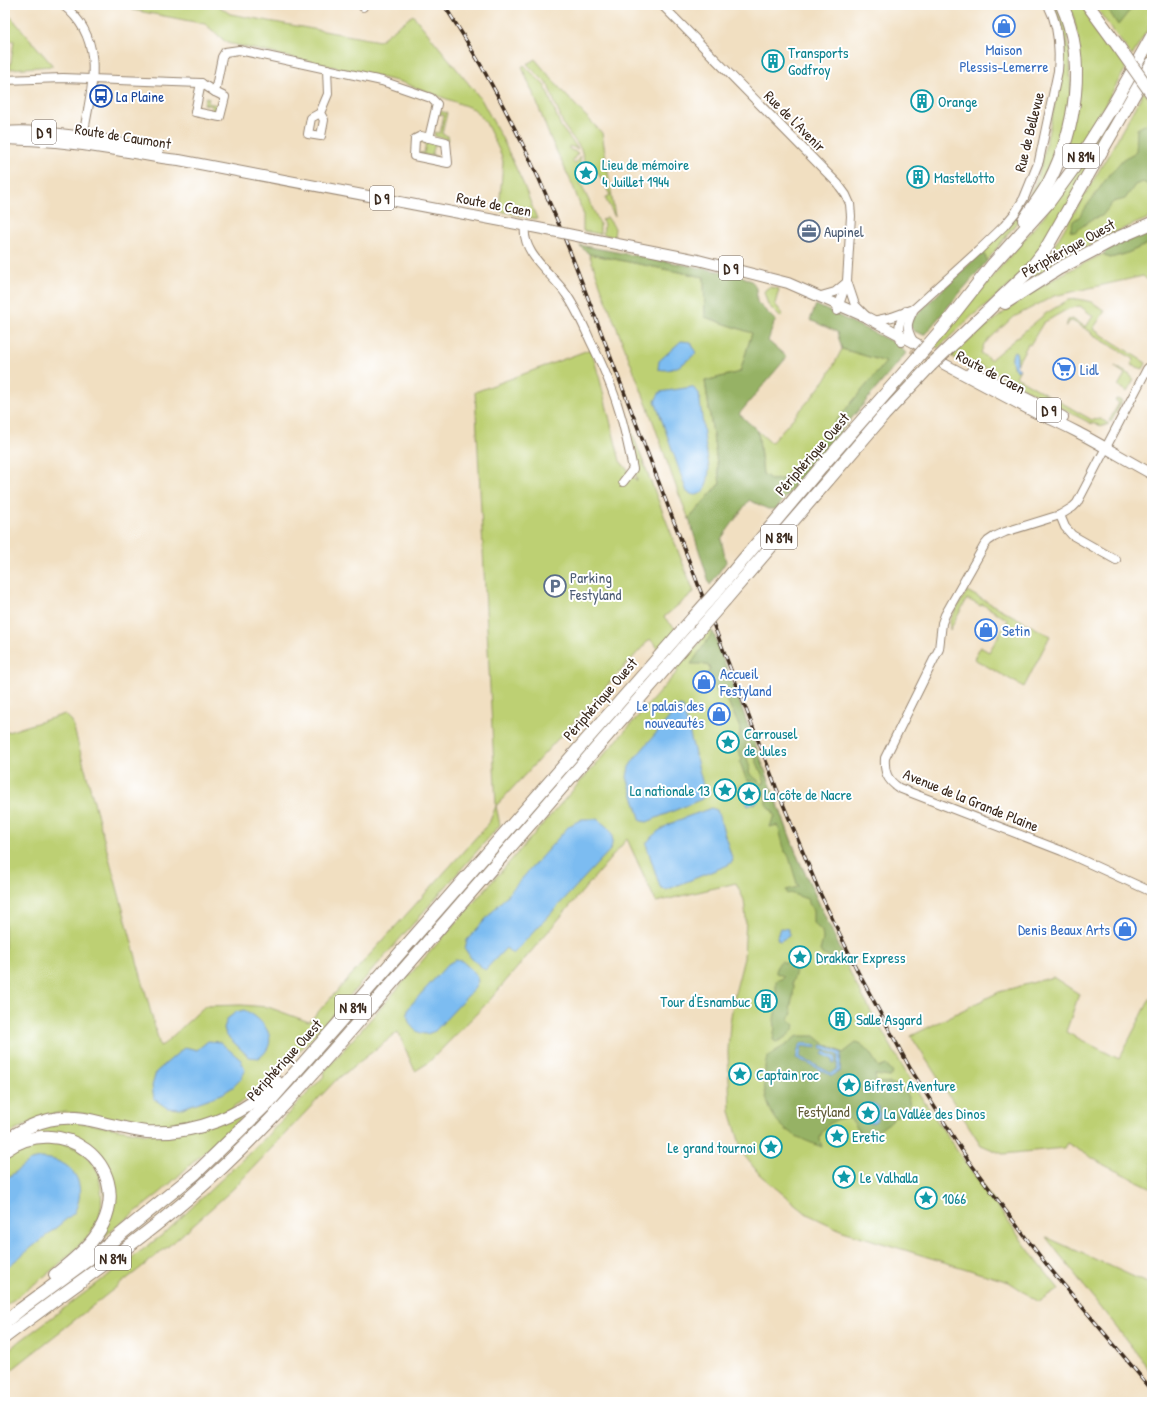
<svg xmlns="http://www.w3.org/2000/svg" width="1157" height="1407" font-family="'Patrick Hand',sans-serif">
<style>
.green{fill:#bdd073;stroke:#7c7d48}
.forest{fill:#96b265;stroke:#686e42;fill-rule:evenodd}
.water{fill:#7cbcf1;stroke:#5c7388}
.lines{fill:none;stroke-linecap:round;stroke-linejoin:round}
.major-tunnel{stroke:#cdbba0;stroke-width:10;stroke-dasharray:10 5;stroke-linecap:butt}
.minor-casing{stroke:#968470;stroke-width:10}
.major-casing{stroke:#968470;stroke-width:12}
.highway-casing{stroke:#968470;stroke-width:14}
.minor{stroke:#fff;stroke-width:8}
.major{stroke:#fff;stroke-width:10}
.highway{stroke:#fff;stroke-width:12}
.rail-casing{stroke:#3b2a1e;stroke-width:3.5}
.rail{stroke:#fff;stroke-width:2;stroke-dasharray:6;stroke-linecap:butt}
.major-bridge-casing{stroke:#968470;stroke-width:12;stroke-linecap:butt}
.highway-bridge-casing{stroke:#968470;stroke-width:14;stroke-linecap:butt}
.major-bridge{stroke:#fff;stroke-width:10}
.highway-bridge{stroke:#fff;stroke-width:12}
.labels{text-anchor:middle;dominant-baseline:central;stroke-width:4;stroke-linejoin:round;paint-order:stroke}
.shield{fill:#fff;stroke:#766a62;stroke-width:1}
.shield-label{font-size:14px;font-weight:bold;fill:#3b2a1e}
.shop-label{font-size:15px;fill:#366cbe;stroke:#fff;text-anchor:start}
.culture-label{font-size:15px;fill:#0d838f;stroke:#fff;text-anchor:start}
.transit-label{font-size:15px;fill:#164399;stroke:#fff;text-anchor:start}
.street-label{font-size:15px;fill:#3b2a1e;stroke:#fff}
.service-label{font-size:15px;fill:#4e5e75;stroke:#fff;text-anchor:start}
.park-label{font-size:15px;fill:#625c38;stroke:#fff}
</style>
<rect width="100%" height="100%" fill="#fff"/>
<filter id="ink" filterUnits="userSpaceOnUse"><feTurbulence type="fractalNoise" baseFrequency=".025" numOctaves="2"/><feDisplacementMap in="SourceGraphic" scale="8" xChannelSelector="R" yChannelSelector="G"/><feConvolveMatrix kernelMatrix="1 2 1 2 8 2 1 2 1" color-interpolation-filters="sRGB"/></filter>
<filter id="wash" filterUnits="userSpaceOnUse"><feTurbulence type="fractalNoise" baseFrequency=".012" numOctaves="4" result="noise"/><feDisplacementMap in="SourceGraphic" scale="16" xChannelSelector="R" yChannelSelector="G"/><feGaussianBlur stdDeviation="0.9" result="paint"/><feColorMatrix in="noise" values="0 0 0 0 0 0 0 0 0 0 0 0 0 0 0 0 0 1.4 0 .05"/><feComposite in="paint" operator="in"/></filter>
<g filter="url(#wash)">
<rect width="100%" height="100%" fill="#f1dfc1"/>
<g class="green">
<polygon points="130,5 217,5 230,14 379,41 413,15 481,99 502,138 523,183 537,219 499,211 503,162 501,154 486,123 474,109 401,82 227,43 205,24 133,10"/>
<polygon points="1053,5 1057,5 1066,27 1070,55 1071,91 1064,131 1049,174 1021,217 987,261 983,251 1017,216 1029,197 1039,174 1061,77 1064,51 1061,25"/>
<polygon points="1068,5 1083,5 1116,52 1126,68 1096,120 1068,165 1063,162 1078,39 1074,19"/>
<polygon points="1094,5 1152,5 1152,22 1132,56"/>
<polygon points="11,17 53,66 10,69 14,41 5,40 5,18"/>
<polygon points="535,59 562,91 602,133 615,217 605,198 610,195 597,171 593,173 583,169 584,160 581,149 564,126 548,85 527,64"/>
<polygon points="524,65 545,86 561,127 578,149 569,146 569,149 578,153 572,161 575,164 580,156 580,182 600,224 600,234 583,231 583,213 573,186 549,135 537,103 522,67"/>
<polygon points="1133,80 1136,84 1044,249 1008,287 972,316 938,348 933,345 954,322 1044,216"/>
<path d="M 1144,91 L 1152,102 L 1152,217 C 1109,233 1070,255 1031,279 L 1030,276 L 1053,248 L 1110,152 Z"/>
<polygon points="206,97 209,98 208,103 217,105 216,112 211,111 212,106 204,104"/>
<polygon points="440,111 447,113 442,134 448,136 449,140 435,136 434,132 440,133 444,115 438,114"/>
<polygon points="422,140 440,144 441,146 435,144 432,155 438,157 419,154 419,153 424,153 426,143 421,142"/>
<polygon points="607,217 615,228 614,237 603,234 604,225 602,220"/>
<path d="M 1152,242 L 1152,284 L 1143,276 L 1054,296 L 1012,318 L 984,344 L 981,353 L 990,360 L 1045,314 L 1068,300 L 1078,299 L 1092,302 L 1105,311 L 1093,329 L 1146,363 L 1143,369 L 1131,365 L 1134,359 L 1091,334 L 1091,332 L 1072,321 L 1069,322 L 1066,327 L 1068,320 L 1072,319 L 1086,327 L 1093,316 L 1080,306 L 1068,309 L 1043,323 L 1030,345 L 1028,344 L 1016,366 L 1017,358 L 1016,352 L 1012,356 L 1013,367 L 1017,371 L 1020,369 L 1016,377 L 1092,420 L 1101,419 L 1109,424 L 1103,426 L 1090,423 L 974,362 L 971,367 L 951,356 C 982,329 1014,303 1049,282 C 1066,271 1085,263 1103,254 L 1110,258 L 1125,254 Z"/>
<path d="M 589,254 L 704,277 L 705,317 L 752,333 L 740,372 L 705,381 L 720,483 L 689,519 C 674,484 663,449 650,413 C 630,360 608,308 589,254 Z"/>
<polygon points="770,287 779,289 775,304 783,314 780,317 768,305 764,292 766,289"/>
<polygon points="591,349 600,380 620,461 637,481 625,410 632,433 694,592 664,617 695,649 710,629 713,632 798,858 855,983 913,1085 958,1152 1033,1256 1059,1289 1039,1302 1009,1282 843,1231 807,1214 760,1175 743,1154 730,1111 728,1051 730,1023 734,997 744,958 746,919 744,900 736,883 656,902 627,839 488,1002 428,1063 415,1071 398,1032 335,1081 233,1189 176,1240 5,1375 5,1353 8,1350 165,1233 265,1138 325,1075 324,1072 678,671 650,639 496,806 500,825 317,1033 272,1079 251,1096 234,1106 232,1111 185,1127 133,1127 85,1114 66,1112 45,1115 5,1136 5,733 65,714 72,721 160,1046 164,1044 205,1006 241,1005 268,1007 309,1022 489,823 496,806 475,392"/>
<polygon points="842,349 887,362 801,462 782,479 772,480 763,474 758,431 771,443 811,398 828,376"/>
<polygon points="1115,366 1130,375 1134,380 1127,392 1118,386 1125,374 1115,367"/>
<polygon points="1117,399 1122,401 1111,422 1109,421 1119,403 1115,400"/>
<polygon points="967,591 1050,636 1024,687 974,659 980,647 989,652 1008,620 982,604 981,606 967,599 950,630 950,620"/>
<polygon points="1053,977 1079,994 1066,1032 1119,1059 1152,995 1152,1188 1106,1166 1067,1143 1064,1148 1003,1154 981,1145 911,1036 999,992"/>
<polygon points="239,1115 241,1118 161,1192 96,1243 110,1217 96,1153 27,1136 32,1128 65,1120 148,1134"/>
<path d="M 50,1141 C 64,1144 81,1148 91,1160 C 94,1165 97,1172 101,1177 L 99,1178 C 102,1191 103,1204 99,1218 C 90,1245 29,1288 5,1306 L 5,1157 C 20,1147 31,1143 50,1141 Z"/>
<polygon points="1046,1237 1152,1285 1152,1373 1056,1250"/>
</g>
<g class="forest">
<polygon points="1105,5 1130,5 1131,9 1118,25"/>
<polygon points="1152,121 1152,187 1143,182 1135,185 1125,199 1113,202 1102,216 1092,219 1075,232 1070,231 1073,221 1079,217 1107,178 1123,159 1136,152 1137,129"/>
<polygon points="1152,229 1152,242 1125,254 1110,258 1103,254 1107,250"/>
<path d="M 579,245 L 739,275 C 757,283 756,283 757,302 L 776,321 L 774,323 L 768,341 L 787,357 L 739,414 L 758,431 L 763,474 L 772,480 L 782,479 L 801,462 L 886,362 L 842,349 L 837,332 L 810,320 L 816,305 L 897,344 L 906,353 L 776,509 L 768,509 L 749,500 L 721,539 L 726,562 L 710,585 L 689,519 L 720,483 L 705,381 L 740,372 L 752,333 L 705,317 L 704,277 L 589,254 Z"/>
<polygon points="983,251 987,261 924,335 914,331 909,324 913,318"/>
<path d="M 713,632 L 798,858 L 843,955 L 842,959 L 839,960 L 823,955 L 820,951 L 823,939 L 822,931 L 813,923 L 813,911 L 807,899 L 790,893 L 787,894 L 786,890 L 798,887 L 789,857 L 786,852 L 785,852 L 778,825 L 770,827 L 773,818 L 775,817 L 772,810 L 770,810 L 766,804 L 766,797 L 752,781 L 748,781 L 745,776 L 740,762 L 742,760 L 740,753 L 735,748 L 740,732 L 740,728 L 723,691 L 717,692 L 711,679 L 706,675 L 710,670 L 709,666 L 701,664 L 691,664 ZM 747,738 L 765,782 L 762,784 L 755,778 L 752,776 L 749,772 L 750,768 L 745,751 Z"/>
<path d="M 782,961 L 785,963 L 790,961 C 800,967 795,974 792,983 L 794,986 L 793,997 L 790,1007 L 792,1013 L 789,1019 L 795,1025 C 793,1033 784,1039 776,1042 L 773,1040 L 775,1027 L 774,1019 L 776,1009 L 776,981 L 783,978 L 783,976 L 776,973 L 776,968 L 780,962 Z"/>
<path d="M 799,1036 L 815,1036 L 822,1042 L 843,1053 L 856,1043 C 867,1045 873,1058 879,1068 L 886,1065 L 893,1073 L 890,1077 L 875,1075 L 876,1082 C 880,1083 885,1082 889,1083 C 901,1085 912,1097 909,1109 L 895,1117 L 889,1123 L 875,1133 L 872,1132 L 864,1136 C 855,1130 858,1126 852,1121 C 842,1112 822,1126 820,1138 C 820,1140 821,1144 822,1147 C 811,1143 798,1138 788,1131 C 769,1118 762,1093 765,1071 C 765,1067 765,1062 767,1059 C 771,1052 778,1050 784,1046 C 789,1043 792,1038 799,1036 Z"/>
</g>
<g class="water">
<path d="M 681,341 L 691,342 L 696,353 C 685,363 673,373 658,369 L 659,361 Z"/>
<path d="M 1014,351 L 1016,352 L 1017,358 L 1016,366 L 1020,369 L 1017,371 C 1012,368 1010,357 1014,351 Z"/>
<path d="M 692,387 L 699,393 C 701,409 703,426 705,442 C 706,450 708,459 709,467 C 709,481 704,503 687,492 L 655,401 L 660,392 Z"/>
<polygon points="679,706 683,707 705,793 702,799 647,822 641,821 627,777 629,767 635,758"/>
<polygon points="748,784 752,786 758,802 748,806 740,786"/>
<path d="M 711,808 L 717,810 L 733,861 L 728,865 L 666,890 L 660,887 L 646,844 C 660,823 689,817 711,808 Z"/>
<path d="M 582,819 L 597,819 C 610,829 615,831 611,849 L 513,954 L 506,948 L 485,970 L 471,958 L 465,949 L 467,940 L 569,826 Z"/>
<polygon points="780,928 789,929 789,936 780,941 778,940 777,937"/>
<path d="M 455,960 L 462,961 L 475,973 L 478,981 L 475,988 L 435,1031 C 432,1032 428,1034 425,1034 C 412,1033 404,1018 409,1007 L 448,964 Z"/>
<path d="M 244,1010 C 264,1019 282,1041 259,1058 L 249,1057 L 226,1035 L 224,1028 L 227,1019 L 236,1012 Z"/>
<polygon points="208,1041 220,1042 241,1060 245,1071 241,1079 233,1087 222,1094 180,1109 167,1108 154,1099 152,1086 156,1072 185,1047 197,1050"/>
<polygon points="802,1043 817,1045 817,1048 802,1046 800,1057 831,1073 837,1069 838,1055 825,1049 821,1048 821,1045 826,1046 841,1053 840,1071 832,1076 796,1058 799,1046"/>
<polygon points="824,1051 836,1057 835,1064 832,1063 833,1060 822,1054"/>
<circle cx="870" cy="1113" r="10"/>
<path d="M 41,1158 C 73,1159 89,1184 74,1213 L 5,1269 L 5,1180 L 31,1160 Z"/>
</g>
</g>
<g filter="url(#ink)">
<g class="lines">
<polyline class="major-tunnel" points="912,348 942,363"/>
<g class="minor-casing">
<g id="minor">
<path d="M 63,5 C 109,41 90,93 82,142"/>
<polyline points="361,5 363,7"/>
<polyline points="662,5 838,184 846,195 850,204 851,216 847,281 837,311"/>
<polyline points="5,80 63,78 201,83 215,92 222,57 225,52 239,50 382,81 431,98 437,104 429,138"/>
<polyline points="201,83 195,112 220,117 225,97 215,92"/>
<polyline points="320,113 311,118 308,134 321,136 324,120 320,113 328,94 327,69"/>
<polygon points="421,136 446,142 448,163 414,156 415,139"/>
<path d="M 525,226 C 521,254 552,273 566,294 C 576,308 583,324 590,340 C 601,362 612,386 619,410 C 625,429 629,449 633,469 L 623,482"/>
<polyline points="847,281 855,305 866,316"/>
<polyline points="821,296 835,292 847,282"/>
<path d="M 873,321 L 892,317 L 914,309 L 978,251 L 1004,226 L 1015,213 L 1024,198 L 1039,161 L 1058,71 C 1060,48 1059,26 1048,5"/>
<path d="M 913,341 C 905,327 907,323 914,309"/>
<path d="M 901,342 C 898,327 898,324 906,311"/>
<path d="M 1152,364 L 1147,369 L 1077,503 L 1073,507 L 1060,515 L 1005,532 L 994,537 L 988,541 L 984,546 L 945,615 L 942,623 L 939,649 L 885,758 C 884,772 887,780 899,788 L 1062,851 L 1152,892"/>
<polyline points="1060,515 1065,527 1072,535 1116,560"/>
</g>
</g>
<g class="major-casing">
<g id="major">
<path d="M 5,132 C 29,130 52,133 76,136 C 105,139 131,144 158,152"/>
<path d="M 5,139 C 40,140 75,143 109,149 C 133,152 155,158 179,160 L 548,230"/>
<polyline points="582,237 698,260 788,283 868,318 917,344"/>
<path d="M 944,364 L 1036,413 C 1077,429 1113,453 1152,474"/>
<polyline points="971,372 988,379 1063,417"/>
</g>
</g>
<g class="highway-casing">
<g id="highway">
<polyline points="1088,5 1118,46"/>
<path d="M 1024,220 C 1032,207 1042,195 1049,182 C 1076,129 1087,60 1062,5"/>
<polyline points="1005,303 1058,269 1115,239 1152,223"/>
<polyline points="941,330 993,264 1049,202 1073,169 1115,102 1152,36"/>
<polyline points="954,343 1028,272 1045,250 1152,63"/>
<polyline points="716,592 821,467 916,359"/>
<polyline points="725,600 884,415 930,366"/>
<path d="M 5,1142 C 35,1118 63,1113 99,1122 C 115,1126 131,1130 147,1132 C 194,1135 244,1116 277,1082"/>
<path d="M 6,1150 C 61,1111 132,1164 103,1224 C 93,1245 72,1261 55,1275"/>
<polyline points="5,1322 21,1309 100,1251 196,1173 270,1101 344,1017 692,619"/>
<path d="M 5,1337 C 67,1290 132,1247 191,1196 C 247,1147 296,1093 345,1037 L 698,631"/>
</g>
</g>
<use href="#minor" class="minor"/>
<use href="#major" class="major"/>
<use href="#highway" class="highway"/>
<g class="rail-casing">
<path id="rail" d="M 444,5 C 495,83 536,166 571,254 L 776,787 L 819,891 L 858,972 L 910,1068 L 968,1160 L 1023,1234 L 1047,1265 L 1152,1390"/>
</g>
<use href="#rail" class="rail"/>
<g class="major-bridge-casing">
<polyline id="major-bridge" points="548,230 582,237"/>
</g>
<g class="highway-bridge-casing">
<g id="highway-bridge">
<polyline points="1118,46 1152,94"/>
<polyline points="916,359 941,330"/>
<polyline points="930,366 954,343"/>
<polyline points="692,619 716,592"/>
<polyline points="698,631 725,600"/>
</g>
</g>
<use href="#major-bridge" class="major-bridge"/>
<use href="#highway-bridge" class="highway-bridge"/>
</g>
</g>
<defs>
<g id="shop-ring" transform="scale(1.15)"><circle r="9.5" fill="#fff" stroke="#3f7fe0" stroke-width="1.5"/><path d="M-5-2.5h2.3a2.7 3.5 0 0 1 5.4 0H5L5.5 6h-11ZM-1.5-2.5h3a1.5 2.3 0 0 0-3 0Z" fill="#3f7fe0"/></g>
<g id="building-ring" transform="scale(1.15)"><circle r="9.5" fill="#fff" stroke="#0f9aa8" stroke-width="1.5"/><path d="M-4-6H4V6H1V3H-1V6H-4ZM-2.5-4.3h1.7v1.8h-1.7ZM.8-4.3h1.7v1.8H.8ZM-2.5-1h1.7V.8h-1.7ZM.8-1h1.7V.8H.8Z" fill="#0f9aa8"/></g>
<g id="bus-ring" transform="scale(1.15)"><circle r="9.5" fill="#fff" stroke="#1a4fb4" stroke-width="1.5"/><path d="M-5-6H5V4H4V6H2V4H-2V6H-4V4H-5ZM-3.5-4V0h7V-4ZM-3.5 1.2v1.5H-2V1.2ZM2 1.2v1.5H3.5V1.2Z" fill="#1a4fb4"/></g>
<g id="sight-ring" transform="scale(1.15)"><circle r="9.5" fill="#fff" stroke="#0f9aa8" stroke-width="1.5"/><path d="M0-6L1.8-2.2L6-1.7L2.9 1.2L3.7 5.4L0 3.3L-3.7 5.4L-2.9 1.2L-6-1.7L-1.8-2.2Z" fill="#0f9aa8"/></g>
<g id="office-ring" transform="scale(1.15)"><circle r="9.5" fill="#fff" stroke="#5c6f8a" stroke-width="1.5"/><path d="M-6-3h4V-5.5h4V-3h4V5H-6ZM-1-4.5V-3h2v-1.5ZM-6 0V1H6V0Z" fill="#5c6f8a"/></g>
<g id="supermarket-ring" transform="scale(1.15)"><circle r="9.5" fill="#fff" stroke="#3f7fe0" stroke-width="1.5"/><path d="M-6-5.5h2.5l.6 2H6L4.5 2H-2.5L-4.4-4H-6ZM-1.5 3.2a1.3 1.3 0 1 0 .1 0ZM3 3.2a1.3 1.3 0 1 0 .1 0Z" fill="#3f7fe0"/></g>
<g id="parking-ring" transform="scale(1.15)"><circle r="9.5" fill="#fff" stroke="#5c6f8a" stroke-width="1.5"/><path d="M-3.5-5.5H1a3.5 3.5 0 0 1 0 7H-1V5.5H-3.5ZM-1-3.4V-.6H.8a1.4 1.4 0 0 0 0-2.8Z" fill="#5c6f8a"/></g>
</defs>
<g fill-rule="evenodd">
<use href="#shop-ring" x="1004" y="26"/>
<use href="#building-ring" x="773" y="61"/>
<use href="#bus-ring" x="101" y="96"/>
<use href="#building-ring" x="922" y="101"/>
<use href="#sight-ring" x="586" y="173"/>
<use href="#building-ring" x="918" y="177"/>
<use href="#office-ring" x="809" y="231"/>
<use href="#supermarket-ring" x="1064" y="369"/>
<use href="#parking-ring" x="555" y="586"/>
<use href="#shop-ring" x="986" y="630"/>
<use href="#shop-ring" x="704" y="682"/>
<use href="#shop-ring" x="719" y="714"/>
<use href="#sight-ring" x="728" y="742"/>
<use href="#sight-ring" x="725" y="790"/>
<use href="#sight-ring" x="749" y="794"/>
<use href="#shop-ring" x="1125" y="929"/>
<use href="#sight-ring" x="800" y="957"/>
<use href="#building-ring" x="766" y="1001"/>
<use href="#building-ring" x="840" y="1019"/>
<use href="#sight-ring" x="740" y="1074"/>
<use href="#sight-ring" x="849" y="1085"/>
<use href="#sight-ring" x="868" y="1113"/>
<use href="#sight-ring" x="837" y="1136"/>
<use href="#sight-ring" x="771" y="1147"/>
<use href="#sight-ring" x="844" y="1177"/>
<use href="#sight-ring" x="926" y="1198"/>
</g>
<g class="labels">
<g class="shield">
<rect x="32" y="120" width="24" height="24" rx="3"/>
<rect x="1063" y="144" width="36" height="24" rx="3"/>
<rect x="370" y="186" width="24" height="24" rx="3"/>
<rect x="719" y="256" width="24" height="24" rx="3"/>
<rect x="1037" y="398" width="24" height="24" rx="3"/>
<rect x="761" y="525" width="36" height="24" rx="3"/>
<rect x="335" y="995" width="36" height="24" rx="3"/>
<rect x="95" y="1246" width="36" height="24" rx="3"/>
</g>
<g class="shield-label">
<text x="44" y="132">D 9</text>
<text x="1081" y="156">N 814</text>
<text x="382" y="198">D 9</text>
<text x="731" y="268">D 9</text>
<text x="1049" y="410">D 9</text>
<text x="779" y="537">N 814</text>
<text x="353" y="1007">N 814</text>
<text x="113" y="1258">N 814</text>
</g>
<g class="shop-label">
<text x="1004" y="49" text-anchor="middle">Maison<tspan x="1004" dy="17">Plessis-Lemerre</tspan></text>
<text x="1080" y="369">Lidl</text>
<text x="1002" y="630">Setin</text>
<text x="720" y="673">Accueil<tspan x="720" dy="17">Festyland</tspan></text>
<text x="704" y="705" text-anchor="end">Le palais des<tspan x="704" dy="17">nouveautés</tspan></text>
<text x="1110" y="929" text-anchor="end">Denis Beaux Arts</text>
</g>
<g class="culture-label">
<text x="788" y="52">Transports<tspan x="788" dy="17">Godfroy</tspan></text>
<text x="938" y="101">Orange</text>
<text x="602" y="164">Lieu de mémoire<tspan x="602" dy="17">4 Juillet 1944</tspan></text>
<text x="934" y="177">Mastellotto</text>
<text x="744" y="733">Carrousel<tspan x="744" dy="17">de Jules</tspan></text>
<text x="710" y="790" text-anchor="end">La nationale 13</text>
<text x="764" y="794">La côte de Nacre</text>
<text x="816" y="957">Drakkar Express</text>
<text x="750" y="1001" text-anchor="end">Tour d'Esnambuc</text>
<text x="856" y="1019">Salle Asgard</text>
<text x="756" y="1074">Captain roc</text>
<text x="864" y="1085">Bifrøst Aventure</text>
<text x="884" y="1113">La Vallée des Dinos</text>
<text x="852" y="1136">Eretic</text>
<text x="756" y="1147" text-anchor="end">Le grand tournoi</text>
<text x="860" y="1177">Le Valhalla</text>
<text x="942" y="1198">1066</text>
</g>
<g class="transit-label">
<text x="116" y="96">La Plaine</text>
</g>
<g class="street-label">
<text transform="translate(795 121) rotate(45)">Rue de l'Avenir</text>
<text transform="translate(1029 132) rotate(-76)">Rue de Bellevue</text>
<text transform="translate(123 136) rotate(9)">Route de Caumont</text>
<text transform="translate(494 204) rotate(11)">Route de Caen</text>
<text transform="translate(1068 248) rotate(-29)">Périphérique Ouest</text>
<text transform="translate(991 372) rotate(28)">Route de Caen</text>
<text transform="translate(812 454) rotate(-49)">Périphérique Ouest</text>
<text transform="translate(600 699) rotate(-49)">Périphérique Ouest</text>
<text transform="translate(971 800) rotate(22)">Avenue de la Grande Plaine</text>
<text transform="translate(284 1060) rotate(-48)">Périphérique Ouest</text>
</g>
<g class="service-label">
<text x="824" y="231">Aupinel</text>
<text x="570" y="577">Parking<tspan x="570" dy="17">Festyland</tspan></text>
</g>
<g class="park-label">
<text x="824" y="1111">Festyland</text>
</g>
</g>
<rect width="1157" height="1407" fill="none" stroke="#fff" stroke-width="20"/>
</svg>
